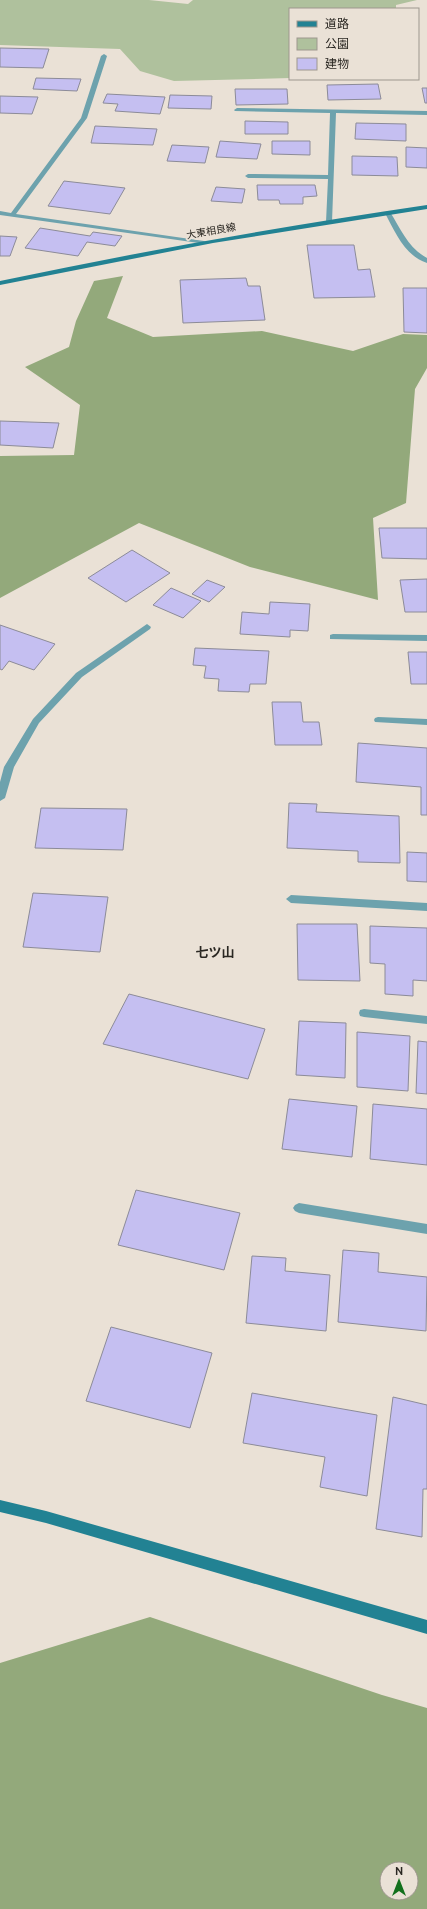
<svg xmlns="http://www.w3.org/2000/svg" width="427" height="1909" font-family="Ubuntu,'Noto Sans JP',sans-serif">
<style>
.green{fill:#afc19d}
.forest{fill:#93a97b;fill-rule:evenodd}
.building{fill:#c5bff1;stroke:#8c8b98}
.lines{fill:none;stroke-linecap:round;stroke-linejoin:round}
.lane{fill:#6da2ad;fill-rule:evenodd}
.street{fill:#6da2ad;fill-rule:evenodd}
.secondary{fill:#228293;fill-rule:evenodd}
.labels{text-anchor:middle;dominant-baseline:central;stroke-width:3.5;stroke-linejoin:round;paint-order:stroke}
.far-street-label{font-size:10px;fill:#2a2722;stroke:#eae1d6}
.neighbourhood-label{font-size:13px;font-weight:bold;fill:#2a2722;stroke:#eae1d6}
</style>
<rect width="100%" height="100%" fill="#eae1d6"/>
<polygon class="green" points="0,0 149,0 188,4 193,0 417,0 396,5 396,9 290,9 290,78 174,81 140,71 120,49 0,45"/>
<g class="forest">
<polygon points="123,276 107,318 153,337 262,331 353,351 403,334 427,335 427,368 415,389 406,503 373,518 378,600 250,567 139,523 0,598 0,456 74,455 80,405 25,367 69,347 76,321 94,281"/>
<path d="M 150,1617 L 382,1695 L 427,1708 L 427,1909 L 0,1909 L 0,1663 ZM 387,1869 L 411,1869 L 411,1893 L 387,1893 Z"/>
</g>
<g class="building">
<polygon points="0,48 49,49 43,68 0,67"/>
<polygon points="36,78 81,79 77,91 33,89"/>
<polygon points="378,84 381,99 328,100 327,85"/>
<polygon points="422,88 427,88 427,103 425,103"/>
<polygon points="235,89 287,89 288,104 236,105"/>
<polygon points="107,94 165,97 160,114 115,111 118,104 103,103"/>
<polygon points="170,95 212,96 211,109 168,108"/>
<polygon points="0,96 38,97 32,114 0,113"/>
<polygon points="245,121 288,122 288,134 245,134"/>
<polygon points="356,123 406,124 406,141 355,139"/>
<polygon points="95,126 157,129 153,145 91,143"/>
<polygon points="220,141 261,144 257,159 216,157"/>
<polygon points="272,141 310,141 310,155 272,154"/>
<polygon points="172,145 209,147 205,163 167,161"/>
<polygon points="406,147 427,148 427,168 406,167"/>
<polygon points="352,156 397,157 398,176 352,175"/>
<polygon points="64,181 125,188 110,214 48,206"/>
<polygon points="257,185 315,185 317,196 303,197 303,204 280,204 279,200 258,200"/>
<polygon points="216,187 245,189 242,203 211,201"/>
<polygon points="40,228 90,236 93,232 122,236 115,246 87,242 78,256 25,248"/>
<polygon points="0,236 17,237 10,256 0,256"/>
<polygon points="307,245 354,245 358,270 370,269 375,297 314,298"/>
<polygon points="246,278 248,286 260,286 265,320 183,323 180,280"/>
<polygon points="403,288 427,288 427,333 404,332"/>
<polygon points="0,421 59,423 53,448 0,445"/>
<polygon points="379,528 427,528 427,559 382,558"/>
<polygon points="132,550 170,573 126,602 88,578"/>
<polygon points="427,579 427,612 405,612 400,580"/>
<polygon points="207,580 225,587 209,602 192,594"/>
<polygon points="171,588 201,601 183,618 153,605"/>
<polygon points="270,602 310,604 308,631 290,630 290,637 240,634 242,612 269,614"/>
<polygon points="0,625 55,644 34,670 9,661 2,670 0,669"/>
<polygon points="195,648 269,651 266,684 250,684 249,692 218,691 219,679 204,678 206,666 193,665"/>
<polygon points="408,652 427,652 427,684 411,684"/>
<polygon points="272,702 301,702 303,722 319,722 322,745 275,745"/>
<polygon points="358,743 427,748 427,815 421,815 421,787 356,782"/>
<polygon points="289,803 317,804 316,812 399,816 400,863 358,862 358,851 287,848"/>
<polygon points="41,808 127,809 123,850 35,848"/>
<polygon points="407,852 427,853 427,882 407,881"/>
<polygon points="33,893 108,897 100,952 23,947"/>
<polygon points="297,924 357,924 360,981 298,980"/>
<polygon points="370,926 427,928 427,981 413,980 413,996 385,994 385,964 370,963"/>
<polygon points="129,994 265,1029 248,1079 103,1044"/>
<polygon points="299,1021 346,1023 345,1078 296,1075"/>
<polygon points="357,1032 410,1036 408,1091 357,1087"/>
<polygon points="418,1041 427,1042 427,1094 416,1093"/>
<polygon points="289,1099 357,1106 352,1157 282,1149"/>
<polygon points="373,1104 427,1109 427,1165 370,1159"/>
<polygon points="136,1190 240,1213 224,1270 118,1245"/>
<polygon points="343,1250 379,1253 378,1272 427,1277 426,1331 338,1322"/>
<polygon points="252,1256 286,1258 285,1271 330,1275 326,1331 246,1323"/>
<polygon points="111,1327 212,1353 190,1428 86,1401"/>
<polygon points="252,1393 377,1415 367,1496 320,1487 325,1457 243,1443"/>
<polygon points="393,1397 427,1405 427,1489 423,1489 422,1537 376,1529"/>
</g>
<g class="lines">
<g class="lane">
<polygon points="333,634 427,635 427,641 330,639 330,635"/>
<polygon points="378,717 427,719 427,725 375,722 374,720 375,718"/>
<polygon points="291,895 427,903 427,911 291,903 286,899"/>
<polygon points="364,1009 427,1016 427,1024 364,1017 360,1016 359,1013 360,1010"/>
<polygon points="299,1203 427,1224 427,1234 299,1213 295,1211 293,1208 295,1205"/>
</g>
<g class="street">
<polygon points="104,54 107,56 87,118 16,214 204,241 206,242 206,244 0,215 0,211 11,213 81,118 101,56"/>
<polygon points="237,108 427,111 427,115 336,113 332,222 329,224 326,222 328,179 248,178 245,176 248,174 328,175 330,113 235,111 234,110"/>
<path d="M 386,212 L 390,212 C 401,229 408,248 427,258 L 427,263 C 405,256 395,232 385,213 Z"/>
<polygon points="147,624 151,627 150,629 82,677 39,723 14,767 5,798 0,801 0,782 4,767 33,719 76,673"/>
</g>
<g class="secondary">
<path d="M 427,205 L 427,209 L 213,243 L 0,285 L 0,281 C 142,251 284,226 427,205 Z"/>
<polygon points="0,1500 46,1511 427,1620 427,1634 46,1523 0,1512"/>
</g>
</g>
<g class="labels">
<g class="far-street-label">
<text transform="translate(211 231) rotate(-10)">大東相良線</text>
</g>
<g class="neighbourhood-label">
<text x="215" y="952">七ツ山</text>
</g>
</g>
<rect x="289" y="8" width="130" height="72" fill="#eae1d6" stroke="#9d978e"/>
<rect x="297" y="21" width="20" height="6" fill="#228293" stroke="#9d978e"/>
<text x="325" y="28" font-size="12" fill="#2a2722">道路</text>
<rect x="297" y="38" width="20" height="12" fill="#afc19d" stroke="#9d978e"/>
<text x="325" y="48" font-size="12" fill="#2a2722">公園</text>
<rect x="297" y="58" width="20" height="12" fill="#c5bff1" stroke="#9d978e"/>
<text x="325" y="68" font-size="12" fill="#2a2722">建物</text>
<g transform="translate(399 1881)"><circle r="19" fill="#eae1d6" stroke="#9d978e"/>
<path d="M0-3L7 15L0 10L-7 15Z" fill="#13701d"/>
<text y="-6" font-size="11" font-weight="bold" text-anchor="middle" fill="#2a2722">N</text>
</g>
</svg>
